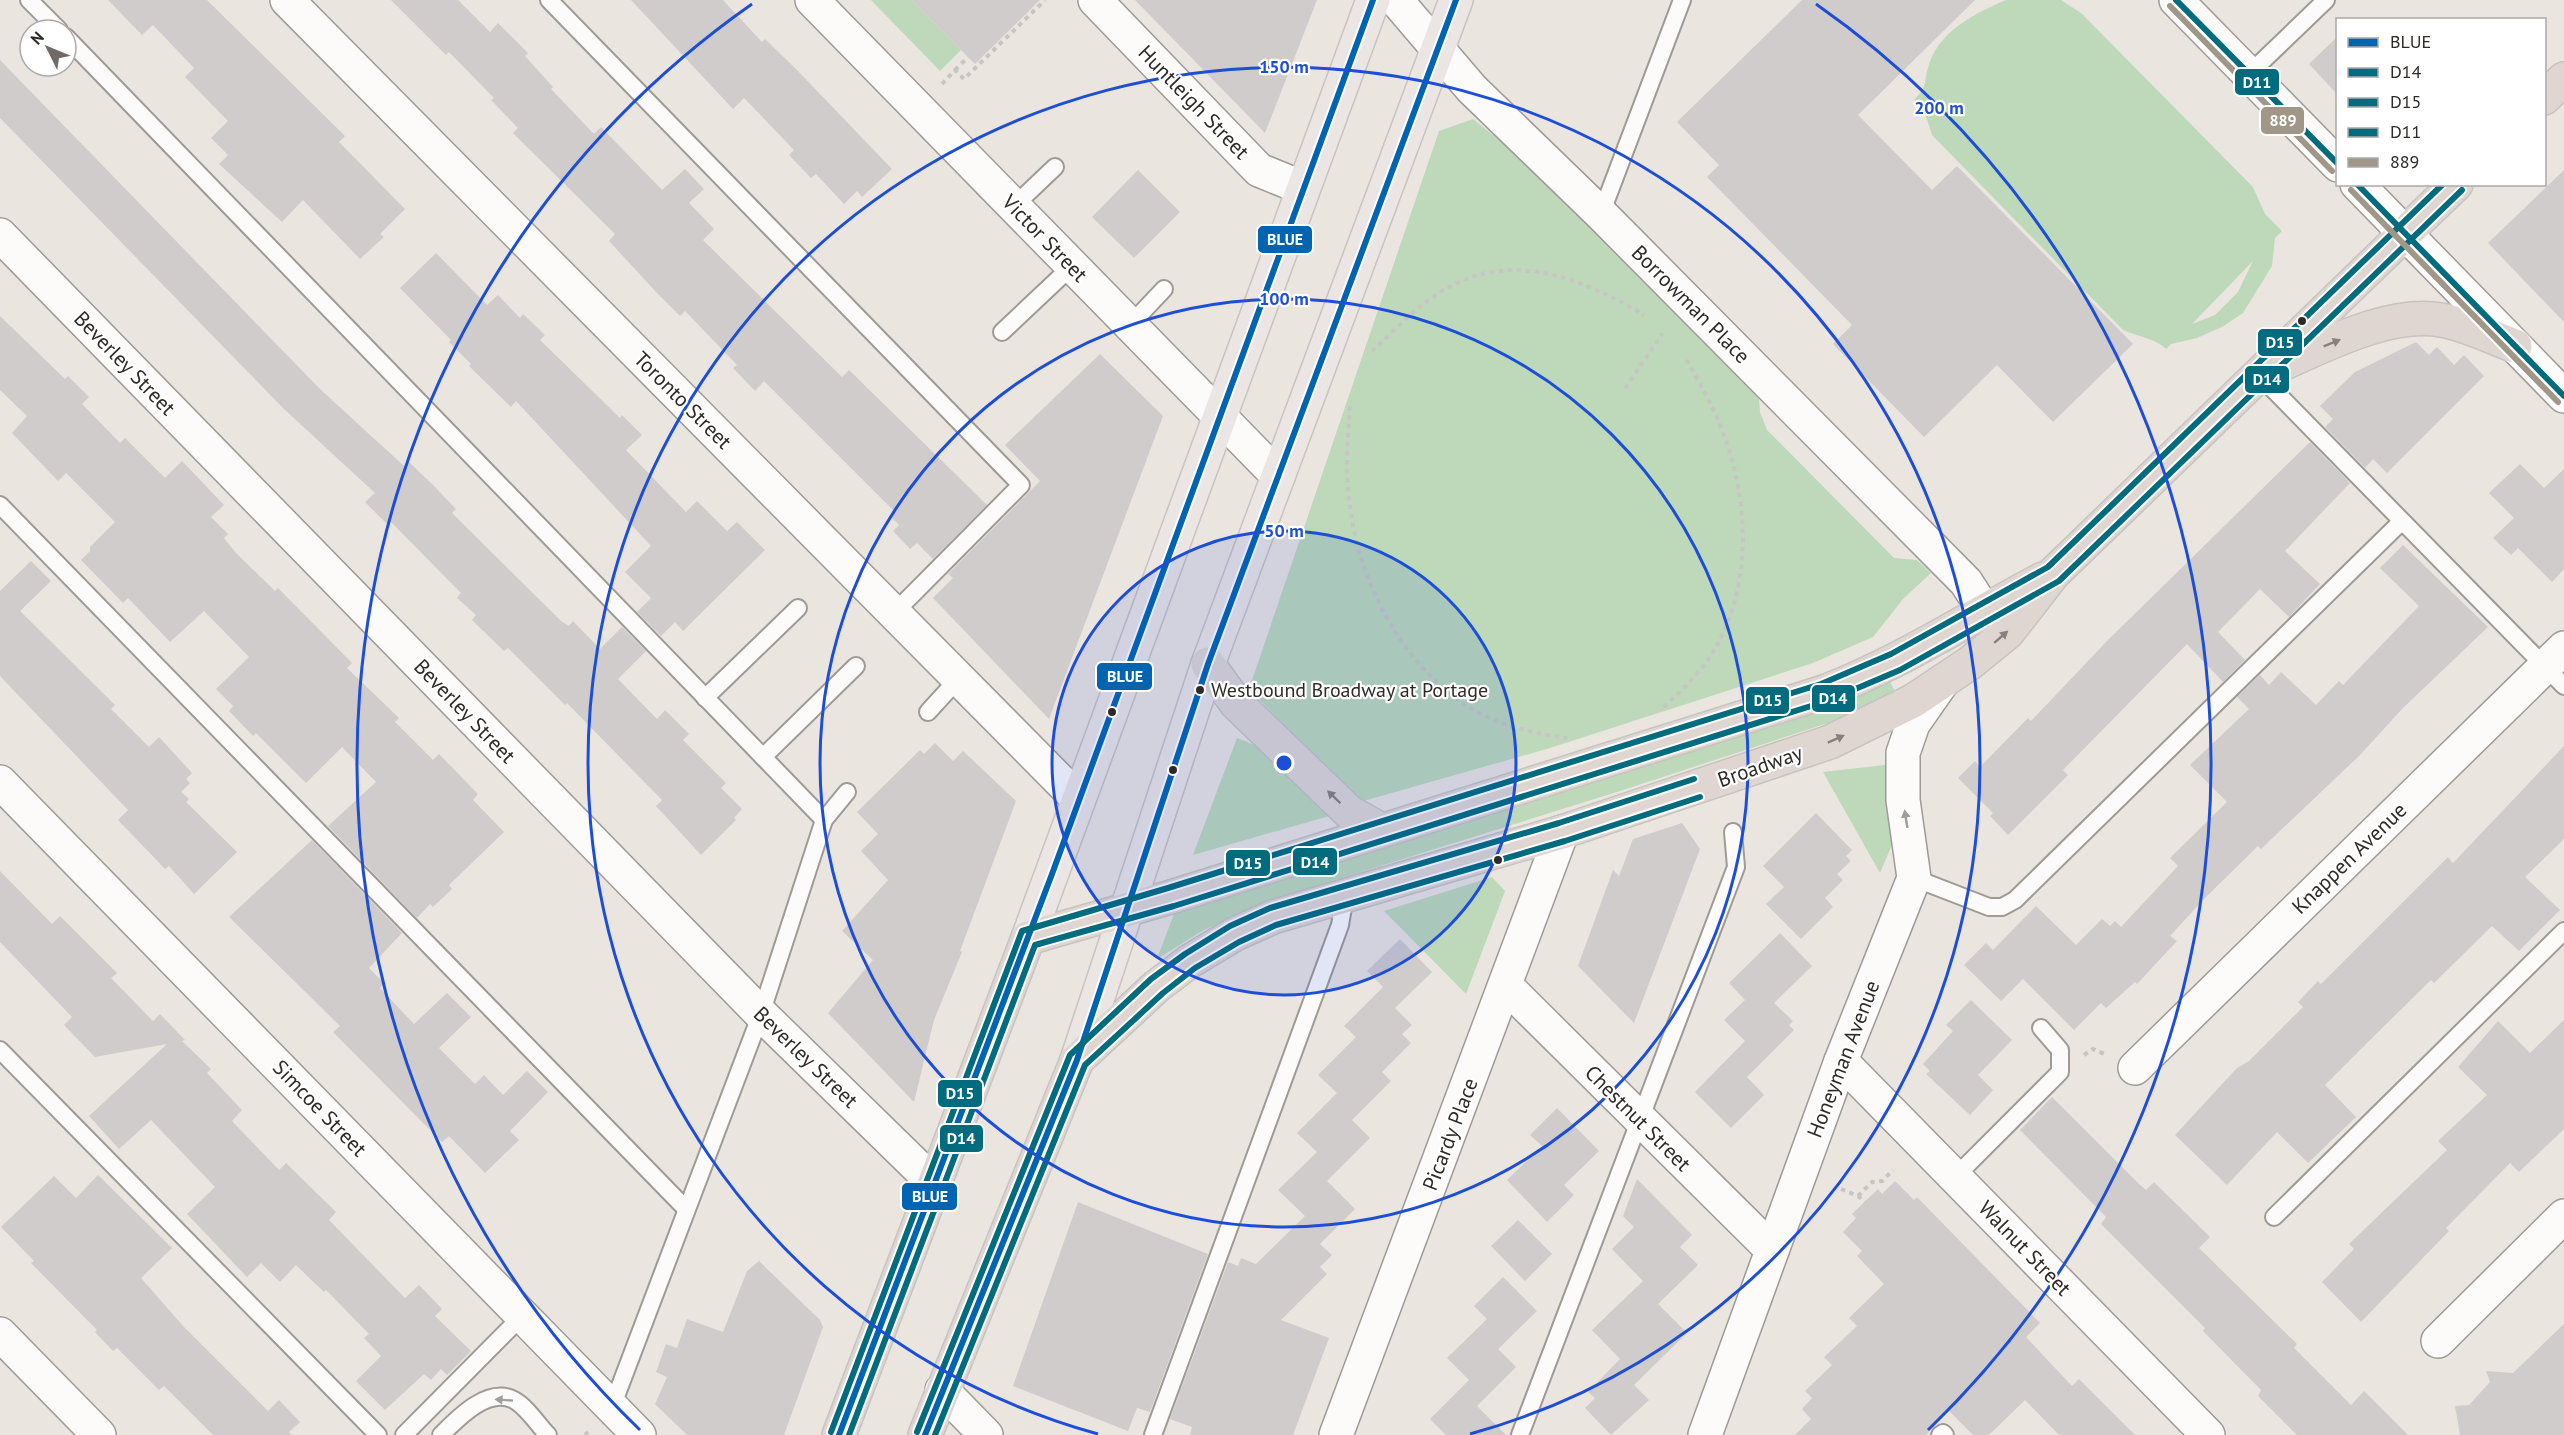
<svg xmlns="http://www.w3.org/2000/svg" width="2564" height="1435" font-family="'PT Sans',sans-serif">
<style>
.green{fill:#bdd9b9;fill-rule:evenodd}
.building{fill:#d0cccc}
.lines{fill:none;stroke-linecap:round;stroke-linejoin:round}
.lane-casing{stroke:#9f9a96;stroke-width:20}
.street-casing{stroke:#9f9a96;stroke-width:36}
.secondary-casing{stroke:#9f9a96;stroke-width:36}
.primary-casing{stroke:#c6c3c1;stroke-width:36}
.highway-casing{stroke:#c6c3c1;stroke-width:36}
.path{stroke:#c7c5c3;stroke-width:4;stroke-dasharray:4.5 4.5;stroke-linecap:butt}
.lane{stroke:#fcfbfa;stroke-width:16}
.street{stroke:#fcfbfa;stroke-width:33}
.secondary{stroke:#fcfbfa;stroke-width:33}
.primary{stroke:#ebe5e3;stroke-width:33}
.highway{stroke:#dfd6d2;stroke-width:33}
.bus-1-casing{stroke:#fff;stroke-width:10}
.bus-2-casing{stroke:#fff;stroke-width:10}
.bus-3-casing{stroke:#fff;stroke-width:10}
.bus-4-casing{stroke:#fff;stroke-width:10}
.bus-5-casing{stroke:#fff;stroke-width:10}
.bus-1{stroke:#0064b1;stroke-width:6}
.bus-2{stroke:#026c7e;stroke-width:6}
.bus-3{stroke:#026c7e;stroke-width:6}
.bus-4{stroke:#026c7e;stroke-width:6}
.bus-5{stroke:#a19788;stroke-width:6}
.oneway{fill:#87807c}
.oneway2{fill:#a09d9b}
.ring{fill:none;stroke:#1d4ed8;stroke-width:3}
.bus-dot{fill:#2f2a27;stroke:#fff;stroke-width:2}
.labels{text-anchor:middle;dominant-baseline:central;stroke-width:4.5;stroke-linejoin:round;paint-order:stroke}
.bus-label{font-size:20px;fill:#2f2a27;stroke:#fff;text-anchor:start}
.street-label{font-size:21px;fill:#2f2a27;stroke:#fff}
.centre{fill:#1d4ed8;stroke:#fff;stroke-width:3}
.ring-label{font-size:18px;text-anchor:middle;font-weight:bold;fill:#1d4ed8;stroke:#fff;stroke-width:4.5;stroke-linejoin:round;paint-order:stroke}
.line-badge{stroke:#fff;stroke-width:2}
.badge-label{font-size:16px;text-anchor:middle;font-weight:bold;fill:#fff}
</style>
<rect width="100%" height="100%" fill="#ebe5e0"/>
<g class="green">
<polygon points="871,0 911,0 961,50 940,71"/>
<path d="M 2006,0 L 2061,0 L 2081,13 L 2253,187 L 2265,214 L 2282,231 L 2275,238 L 2272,266 L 2243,313 L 2222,327 L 2197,338 L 2171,344 L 2166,349 C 2157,339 2136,336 2123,330 L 1932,135 L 1924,110 L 1914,100 C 1928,86 1923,85 1928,68 C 1937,32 1975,13 2006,0 ZM 2253,261 L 2238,292 L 2215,315 L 2192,324 Z"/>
<polygon points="1473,119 1618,235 1759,399 1760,412 1767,430 1894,558 1917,560 1931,573 1903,599 1873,637 1813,663 1550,748 1360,802 1249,689 1439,131"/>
<polygon points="1890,682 1895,691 1831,722 1620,791 1259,904 1202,931 1157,959 1174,914 1806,715"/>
<polygon points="1237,738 1267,750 1336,814 1193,855"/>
<polygon points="1902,763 1898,831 1880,873 1823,772"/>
<polygon points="1492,877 1505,891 1466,994 1384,911"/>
</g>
<g class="building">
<polygon points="108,0 207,0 345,136 339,142 405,209 380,234 384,237 360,259 303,200 282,222 219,164 228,155 211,138 228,121 185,77 194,68 153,25 142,35"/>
<polygon points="391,0 458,0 490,32 498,23 528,53 525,56 553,87 551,89 594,134 601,127 662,190 685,169 704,189 689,203 714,229 703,240 842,377 849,370 987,505 933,559 917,543 910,549 893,531 899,525 890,516 894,511 764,381 755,391 733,368 737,365 685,311 680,316 657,293 609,241 615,234 513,133 518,128 491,100 494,98 449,52 446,55"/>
<polygon points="631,0 723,0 762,42 765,39 796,69 892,169 862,197 857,191 844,204 816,174 811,178 789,155 794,150 744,98 733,109"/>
<polygon points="911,0 1040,0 975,64"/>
<polygon points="1135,0 1317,0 1265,133"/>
<polygon points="1802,0 1975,0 1858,115 1932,190 1957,166 2133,344 2053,422 1997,365 1924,437 1833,344 1852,325 1707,177 1719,165 1677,122"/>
<polygon points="2337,37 2337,94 2309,64"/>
<polygon points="0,60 320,389 404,466 408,461 433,485 456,509 452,513 561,621 569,626 573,621 600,649 622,627 646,651 618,679 657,719 665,710 689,734 683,740 726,783 721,788 742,809 734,818 736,820 701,855 656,806 662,800 567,703 565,705 508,648 504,651 472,620 476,615 457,598 461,593 391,522 388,525 365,502 375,493 284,409 0,118"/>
<polygon points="1138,170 1180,212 1134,258 1092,217"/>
<polygon points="2564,170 2564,322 2488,243"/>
<polygon points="436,253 487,305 498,295 520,318 523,314 545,335 540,340 620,418 622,415 642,435 626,450 686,512 697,501 727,531 737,522 765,550 683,631 675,622 661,636 637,612 651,598 625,572 651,546 516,401 511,407 469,366 471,364 449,342 451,340 400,288"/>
<polygon points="0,316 65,379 68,376 89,397 82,404 120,443 125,438 165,478 182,461 224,505 211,517 228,534 224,538 236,553 275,591 278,588 352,663 347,668 399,718 395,722 433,760 439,754 478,794 473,800 504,832 449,885 452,889 433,907 430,904 417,918 328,826 376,782 342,747 306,783 256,733 253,736 229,711 233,706 216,689 249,657 204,611 170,642 128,598 123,603 81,560 90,551 90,547 115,522 66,473 58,481 12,433 27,416 0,390"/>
<polygon points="2416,342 2429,355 2437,347 2454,365 2464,355 2484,376 2387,473 2373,459 2365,468 2325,427 2333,419 2320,406 2355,372"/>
<polygon points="1100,354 1163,416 1049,719 933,598 953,578 948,574 1040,481 1005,445"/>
<polygon points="2310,442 2350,483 2285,551 2320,584 2289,617 2260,589 2218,632 2245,660 2223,682 2187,644 2063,770 2068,775 2008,835 1990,816 1993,813 1958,778 1975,761 1980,767 2028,718 2031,721 2107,641"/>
<polygon points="2520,464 2544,488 2564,469 2564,569 2552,582 2518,548 2511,555 2493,538 2514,518 2489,493"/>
<polygon points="2403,545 2488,627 2403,708 2360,755 2261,849 2258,846 2202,901 2170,936 2177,941 2137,984 2135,982 2106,1008 2101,1003 2074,1030 2023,979 2001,1001 1964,965 1986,943 1993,950 2036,906 2076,945 2102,919 2110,926 2115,921 2121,927 2178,866 2170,858 2227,802 2190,765 2249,709 2237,697 2260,675 2269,685 2281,672 2316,705 2339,681 2343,685 2419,606 2380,568"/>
<polygon points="31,561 51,581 20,611 115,705 111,709 149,747 159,737 192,773 186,779 190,783 181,792 189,799 186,802 237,852 194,894 169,866 165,869 118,820 128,810 0,676 0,591"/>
<polygon points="935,743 953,761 963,751 1016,801 960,951 962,952 934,1020 914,1102 828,1013 873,960 842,931 888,880 861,851 878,834 857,812 920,750 924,754"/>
<polygon points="2564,746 2564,839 2525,877 2560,910 2519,951 2492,926 2434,983 2431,980 2367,1043 2325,1085 2356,1117 2308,1163 2277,1132 2227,1185 2175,1135 2237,1068 2249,1061 2303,1007 2298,1002 2318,981 2321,984 2448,857 2453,863"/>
<polygon points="1816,813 1852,850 1846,856 1851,861 1837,874 1843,880 1825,898 1833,907 1801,939 1766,904 1784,887 1763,866"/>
<polygon points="1682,823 1700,849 1634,1023 1578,966 1613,870 1619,876 1633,839"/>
<polygon points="312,840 402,933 369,968 384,983 380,988 414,1024 447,993 471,1017 439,1048 475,1084 484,1075 503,1095 527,1071 548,1092 510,1131 519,1140 485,1173 449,1136 442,1142 333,1032 340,1026 229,917"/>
<polygon points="0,871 52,924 60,916 117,973 111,978 153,1021 160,1014 185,1040 182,1041 211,1069 207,1073 242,1110 232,1121 279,1170 286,1163 336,1212 329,1220 405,1298 419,1285 442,1309 435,1316 471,1351 447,1375 441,1369 431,1380 424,1374 385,1410 356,1381 381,1356 364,1338 369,1334 326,1290 324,1292 296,1265 280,1282 261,1263 247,1277 187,1214 215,1187 151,1120 119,1149 89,1116 167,1044 95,1057 64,1025 72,1017 0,942"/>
<polygon points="1780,933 1812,966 1774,1003 1793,1021 1789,1025 1794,1030 1747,1077 1764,1095 1731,1128 1695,1092 1745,1041 1724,1020 1745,1000 1729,983"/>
<polygon points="1400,939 1432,972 1395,1008 1412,1025 1402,1034 1411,1043 1382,1072 1391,1081 1352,1120 1370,1138 1327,1181 1355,1209 1320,1244 1332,1255 1320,1267 1327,1274 1281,1320 1329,1338 1293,1435 1190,1435 1192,1427 1170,1419 1228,1262 1238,1266 1241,1258 1256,1264 1305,1216 1278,1190 1317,1152 1297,1133 1337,1093 1318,1075 1356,1037 1344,1026 1383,987 1367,971"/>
<polygon points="1971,1000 2012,1040 1978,1075 1993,1090 1970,1115 1926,1074 1930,1071 1923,1064 1953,1031 1946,1025"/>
<polygon points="2564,1020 2564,1129 2519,1172 2510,1163 2446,1228 2449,1231 2361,1322 2322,1282 2354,1249 2349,1244 2447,1150 2438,1141 2487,1095 2458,1067 2498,1021 2530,1053"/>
<polygon points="2052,1097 2139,1184 2146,1190 2154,1182 2210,1237 2199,1248 2297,1344 2294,1348 2351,1405 2364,1391 2408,1435 2297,1435 2258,1396 2261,1390 2203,1331 2205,1328 2101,1224 2106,1217 2020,1130"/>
<polygon points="1557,1108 1599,1151 1564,1185 1574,1195 1547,1222 1507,1180 1542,1146 1530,1135"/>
<polygon points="98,1175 172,1248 141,1278 184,1327 268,1411 279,1400 300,1422 289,1432 292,1435 213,1435 164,1386 159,1390 117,1348 113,1351 95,1332 97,1330 31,1263 34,1261 1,1227 54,1176 76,1198"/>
<polygon points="1637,1179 1692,1235 1680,1247 1698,1265 1658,1304 1687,1333 1634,1385 1649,1400 1611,1435 1585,1408 1595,1398 1588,1392 1620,1359 1592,1330 1643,1281 1612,1249 1634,1227 1623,1216"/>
<polygon points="1895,1181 1914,1200 1917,1197 2040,1323 2026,1337 2072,1386 2079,1379 2135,1435 2059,1435 2025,1400 1989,1435 1973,1435 1949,1411 1926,1435 1795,1435 1811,1419 1802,1409 1812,1398 1805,1391 1832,1365 1824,1357 1857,1326 1849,1318 1884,1284 1857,1256 1862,1251 1843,1232 1856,1218 1852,1214 1878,1189 1882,1194"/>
<polygon points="1078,1202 1208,1254 1150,1412 1137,1408 1128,1431 1013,1386"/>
<polygon points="1518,1220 1552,1254 1525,1281 1491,1246"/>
<polygon points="759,1261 820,1320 823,1327 784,1435 687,1435 655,1404 667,1377 656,1372 666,1344 677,1348 687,1319 723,1332 747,1271"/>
<polygon points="1503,1277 1537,1311 1498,1349 1516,1367 1477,1406 1506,1435 1446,1435 1430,1419 1469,1380 1447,1358 1487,1319 1474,1306"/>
<polygon points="2564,1324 2564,1435 2460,1435 2455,1406 2469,1405 2490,1382 2486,1371 2513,1373"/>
</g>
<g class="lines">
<g class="lane-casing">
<g id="lane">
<polyline points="29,0 59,30"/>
<polyline points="549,0 1021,485 894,613"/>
<polyline points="66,37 824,820"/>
<polyline points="2249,74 2326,0"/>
<polyline points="1014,206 1055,167"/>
<polyline points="1601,214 1682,0"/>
<polyline points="1130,325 1164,289"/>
<polyline points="1002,332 1072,266"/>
<polyline points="2258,374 2564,686"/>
<polyline points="0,505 686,1209"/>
<polyline points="705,698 798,608"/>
<polyline points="928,712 959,678"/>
<polyline points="763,757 856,666"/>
<polyline points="1914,878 1989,907 2002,907 2015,900 2401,522"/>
<polyline points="0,1050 378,1435"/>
<polyline points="1955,1177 2060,1072 2060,1050 2041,1028"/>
<polyline points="2274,1217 2564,931"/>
<polyline points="612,1407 761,1014 824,820 847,792"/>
<polyline points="404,1435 523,1315"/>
<path d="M 441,1435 C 457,1419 488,1386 514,1400 C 527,1407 538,1425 548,1435"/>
<polyline points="1153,1435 1340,925 1345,896"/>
<polyline points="1520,1435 1736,867 1733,832"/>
<polyline points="1940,1435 1943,1433 1945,1435"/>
</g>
</g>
<g class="street-casing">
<g id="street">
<polyline points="287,0 1078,799"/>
<polyline points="812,0 1278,476"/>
<polyline points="1095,0 1259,170 1303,188"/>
<polyline points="1396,0 1472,89 1601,214 1966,582 1984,610"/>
<polyline points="0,235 761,1014 933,1182"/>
<polyline points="0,782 639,1435"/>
<polyline points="1506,986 1772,1250"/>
<polyline points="1841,1061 2208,1435"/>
<polyline points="2135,1068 2564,648"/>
<polyline points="0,1334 99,1435"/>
<polyline points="2438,1341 2564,1216"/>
<polyline points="942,1390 986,1435"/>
<polyline points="1336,1435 1562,832"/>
<polyline points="1705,1435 1841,1061 1914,878 1903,800 1903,753 1913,724 1941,684"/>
</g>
</g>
<g class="secondary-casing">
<g id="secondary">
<polyline points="2176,0 2338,165"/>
<polyline points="2357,184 2564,396"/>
</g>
</g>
<g class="primary-casing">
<g id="primary">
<polyline points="1028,938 1373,0"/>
<polyline points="1077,1060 1208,664 1456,0"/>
</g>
</g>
<g class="highway-casing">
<g id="highway">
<polyline points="2544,98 2564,79"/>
<path d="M 2277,366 C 2324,346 2388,311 2441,320 C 2466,324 2491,337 2515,346"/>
<polyline points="1208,664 1236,703 1349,812 1381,830"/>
<path d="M 839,1435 L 1028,938 L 1171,897 L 1824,692 C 1902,662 1970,617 2043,579"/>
<polyline points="925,1435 1077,1060 1157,986 1190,961 1235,934 1273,917 1562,832 1830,742 1913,701 1970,663 2008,632 2053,574 2456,184"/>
</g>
</g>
<g class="path">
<polyline points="955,70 968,57"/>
<polyline points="942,84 955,70 964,79 1045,0"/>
<path d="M 1372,351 C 1391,334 1409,314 1430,299 C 1502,246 1576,275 1644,315"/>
<polyline points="1625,388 1663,333"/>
<path d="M 1350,406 C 1347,444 1345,482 1352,520 C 1365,596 1412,679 1483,715 C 1509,728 1538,734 1567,738"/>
<path d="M 1664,707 C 1682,690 1702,671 1715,649 C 1752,584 1749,503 1724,435 C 1714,408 1699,382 1685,357"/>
<polyline points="2084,1055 2093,1049 2107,1055"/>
<polyline points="1841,1189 1858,1196 1865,1202"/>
<polyline points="1858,1196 1872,1182 1882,1181 1893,1170"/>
<polyline points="585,1435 591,1429"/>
</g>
<use href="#lane" class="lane"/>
<use href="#street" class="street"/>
<use href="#secondary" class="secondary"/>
<use href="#primary" class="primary"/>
<use href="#highway" class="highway"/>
<g class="bus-1-casing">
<g id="bus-1">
<polyline points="839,1435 1052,874 1373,0"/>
<polyline points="925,1435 1077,1060 1208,664 1456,0"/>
</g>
</g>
<g class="bus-2-casing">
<g id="bus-2">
<polyline points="849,1435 1035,945 1174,906 1827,701 1900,670 2059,581 2462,190"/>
<polyline points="935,1435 1085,1065 1163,993 1195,968 1239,942 1276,925 1565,841 1700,797"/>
</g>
</g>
<g class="bus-3-casing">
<g id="bus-3">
<polyline points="831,1432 1022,931 1168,888 1821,684 1891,654 2048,567 2443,184"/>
<polyline points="917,1432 1070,1055 1151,979 1185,954 1230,926 1270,908 1559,823 1694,779"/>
</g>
</g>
<g class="bus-4-casing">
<g id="bus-4">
<polyline points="2176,0 2338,164"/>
<polyline points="2357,184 2564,396"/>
</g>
</g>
<g class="bus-5-casing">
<g id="bus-5">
<polyline points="2170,6 2332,171"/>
<polyline points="2351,190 2558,402"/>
</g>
</g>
<use href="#bus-1" class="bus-1"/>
<use href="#bus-2" class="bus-2"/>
<use href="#bus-3" class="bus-3"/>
<use href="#bus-4" class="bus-4"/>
<use href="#bus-5" class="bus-5"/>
</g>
<defs><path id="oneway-solid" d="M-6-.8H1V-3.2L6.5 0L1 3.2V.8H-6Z" transform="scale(1.5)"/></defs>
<g class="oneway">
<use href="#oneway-solid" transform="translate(2332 343) rotate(-22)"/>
<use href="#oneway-solid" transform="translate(2001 637) rotate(-41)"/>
<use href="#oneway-solid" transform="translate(1836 739) rotate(-24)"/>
<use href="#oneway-solid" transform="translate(1334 797) rotate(-136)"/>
</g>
<g class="oneway2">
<use href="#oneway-solid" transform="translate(1906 819) rotate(-99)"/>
<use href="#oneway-solid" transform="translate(504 1400) rotate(-176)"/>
</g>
<circle cx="1284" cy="763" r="232" fill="#1d4ed8" fill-opacity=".12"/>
<g class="ring">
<circle cx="1284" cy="763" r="232"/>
<circle cx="1284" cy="763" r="464"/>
<path d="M1098 1434A696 696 0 1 1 1470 1434"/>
<path d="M640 1430A927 927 0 0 1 752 4M1816 4A927 927 0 0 1 1928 1430"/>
</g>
<g class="bus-dot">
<circle cx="2302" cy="321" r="5"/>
<circle cx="1200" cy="690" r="5"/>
<circle cx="1112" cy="712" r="5"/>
<circle cx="1173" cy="770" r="5"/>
<circle cx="1498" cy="860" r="5"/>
</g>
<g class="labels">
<g class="bus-label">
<text x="1211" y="690">Westbound Broadway at Portage</text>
</g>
<g class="street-label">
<text transform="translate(1194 102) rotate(46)">Huntleigh Street</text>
<text transform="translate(1045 238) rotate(46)">Victor Street</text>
<text transform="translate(1691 304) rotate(45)">Borrowman Place</text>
<text transform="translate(125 363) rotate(46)">Beverley Street</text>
<text transform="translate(683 400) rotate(45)">Toronto Street</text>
<text transform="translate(465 711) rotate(46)">Beverley Street</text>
<text transform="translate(1760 766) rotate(-19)">Broadway</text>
<text transform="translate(2349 858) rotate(-44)">Knappen Avenue</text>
<text transform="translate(806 1057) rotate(44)">Beverley Street</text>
<text transform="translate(1843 1059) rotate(-69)">Honeyman Avenue</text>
<text transform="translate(320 1108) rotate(46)">Simcoe Street</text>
<text transform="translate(1638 1118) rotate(45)">Chestnut Street</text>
<text transform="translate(1450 1134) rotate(-69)">Picardy Place</text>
<text transform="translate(2025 1248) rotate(46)">Walnut Street</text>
</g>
</g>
<circle cx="1284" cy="763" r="9" class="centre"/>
<g class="ring-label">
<text x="1284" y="73">150 m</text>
<text x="1939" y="114">200 m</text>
<text x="1284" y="305">100 m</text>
<text x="1284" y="537">50 m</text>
</g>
<g class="line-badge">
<rect x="2234" y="68" width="46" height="28" rx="6" fill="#026c7e"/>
<rect x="2260" y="106" width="45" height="29" rx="6" fill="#a19788"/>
<rect x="1257" y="225" width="56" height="29" rx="6" fill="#0064b1"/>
<rect x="2257" y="328" width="46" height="29" rx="6" fill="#026c7e"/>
<rect x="2244" y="365" width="46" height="29" rx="6" fill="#026c7e"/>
<rect x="1096" y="662" width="57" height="29" rx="6" fill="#0064b1"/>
<rect x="1811" y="684" width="45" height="29" rx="6" fill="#026c7e"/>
<rect x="1745" y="686" width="45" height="29" rx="6" fill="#026c7e"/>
<rect x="1292" y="847" width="46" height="29" rx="6" fill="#026c7e"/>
<rect x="1225" y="849" width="46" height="28" rx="6" fill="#026c7e"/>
<rect x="937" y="1079" width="46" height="29" rx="6" fill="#026c7e"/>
<rect x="939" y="1124" width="45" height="29" rx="6" fill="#026c7e"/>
<rect x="901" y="1182" width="57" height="29" rx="6" fill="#0064b1"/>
</g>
<g class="badge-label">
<text x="2257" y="88">D11</text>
<text x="2283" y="126">889</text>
<text x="1285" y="245">BLUE</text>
<text x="2280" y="348">D15</text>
<text x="2267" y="385">D14</text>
<text x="1125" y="682">BLUE</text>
<text x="1833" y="704">D14</text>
<text x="1768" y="706">D15</text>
<text x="1315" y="868">D14</text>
<text x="1248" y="869">D15</text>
<text x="960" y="1099">D15</text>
<text x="961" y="1144">D14</text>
<text x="930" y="1202">BLUE</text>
</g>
<rect x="2336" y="18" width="210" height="168" fill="#ffffff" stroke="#acaaa9" stroke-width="1.5"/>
<rect x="2348" y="38" width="30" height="9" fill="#0064b1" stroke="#acaaa9" stroke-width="1.5"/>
<text x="2390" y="48" font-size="18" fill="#2f2a27">BLUE</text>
<rect x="2348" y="68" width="30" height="9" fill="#026c7e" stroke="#acaaa9" stroke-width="1.5"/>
<text x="2390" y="78" font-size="18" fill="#2f2a27">D14</text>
<rect x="2348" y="98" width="30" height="9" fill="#026c7e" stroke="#acaaa9" stroke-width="1.5"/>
<text x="2390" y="108" font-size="18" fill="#2f2a27">D15</text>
<rect x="2348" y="128" width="30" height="9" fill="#026c7e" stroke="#acaaa9" stroke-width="1.5"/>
<text x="2390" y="138" font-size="18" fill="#2f2a27">D11</text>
<rect x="2348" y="158" width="30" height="9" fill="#a19788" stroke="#acaaa9" stroke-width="1.5"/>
<text x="2390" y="168" font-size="18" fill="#2f2a27">889</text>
<g transform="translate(48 48) rotate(313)"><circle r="28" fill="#ffffff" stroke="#acaaa9" stroke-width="1.5"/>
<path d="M0-4.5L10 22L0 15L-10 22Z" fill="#716b68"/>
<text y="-9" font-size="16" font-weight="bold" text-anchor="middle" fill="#2f2a27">N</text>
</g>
</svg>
